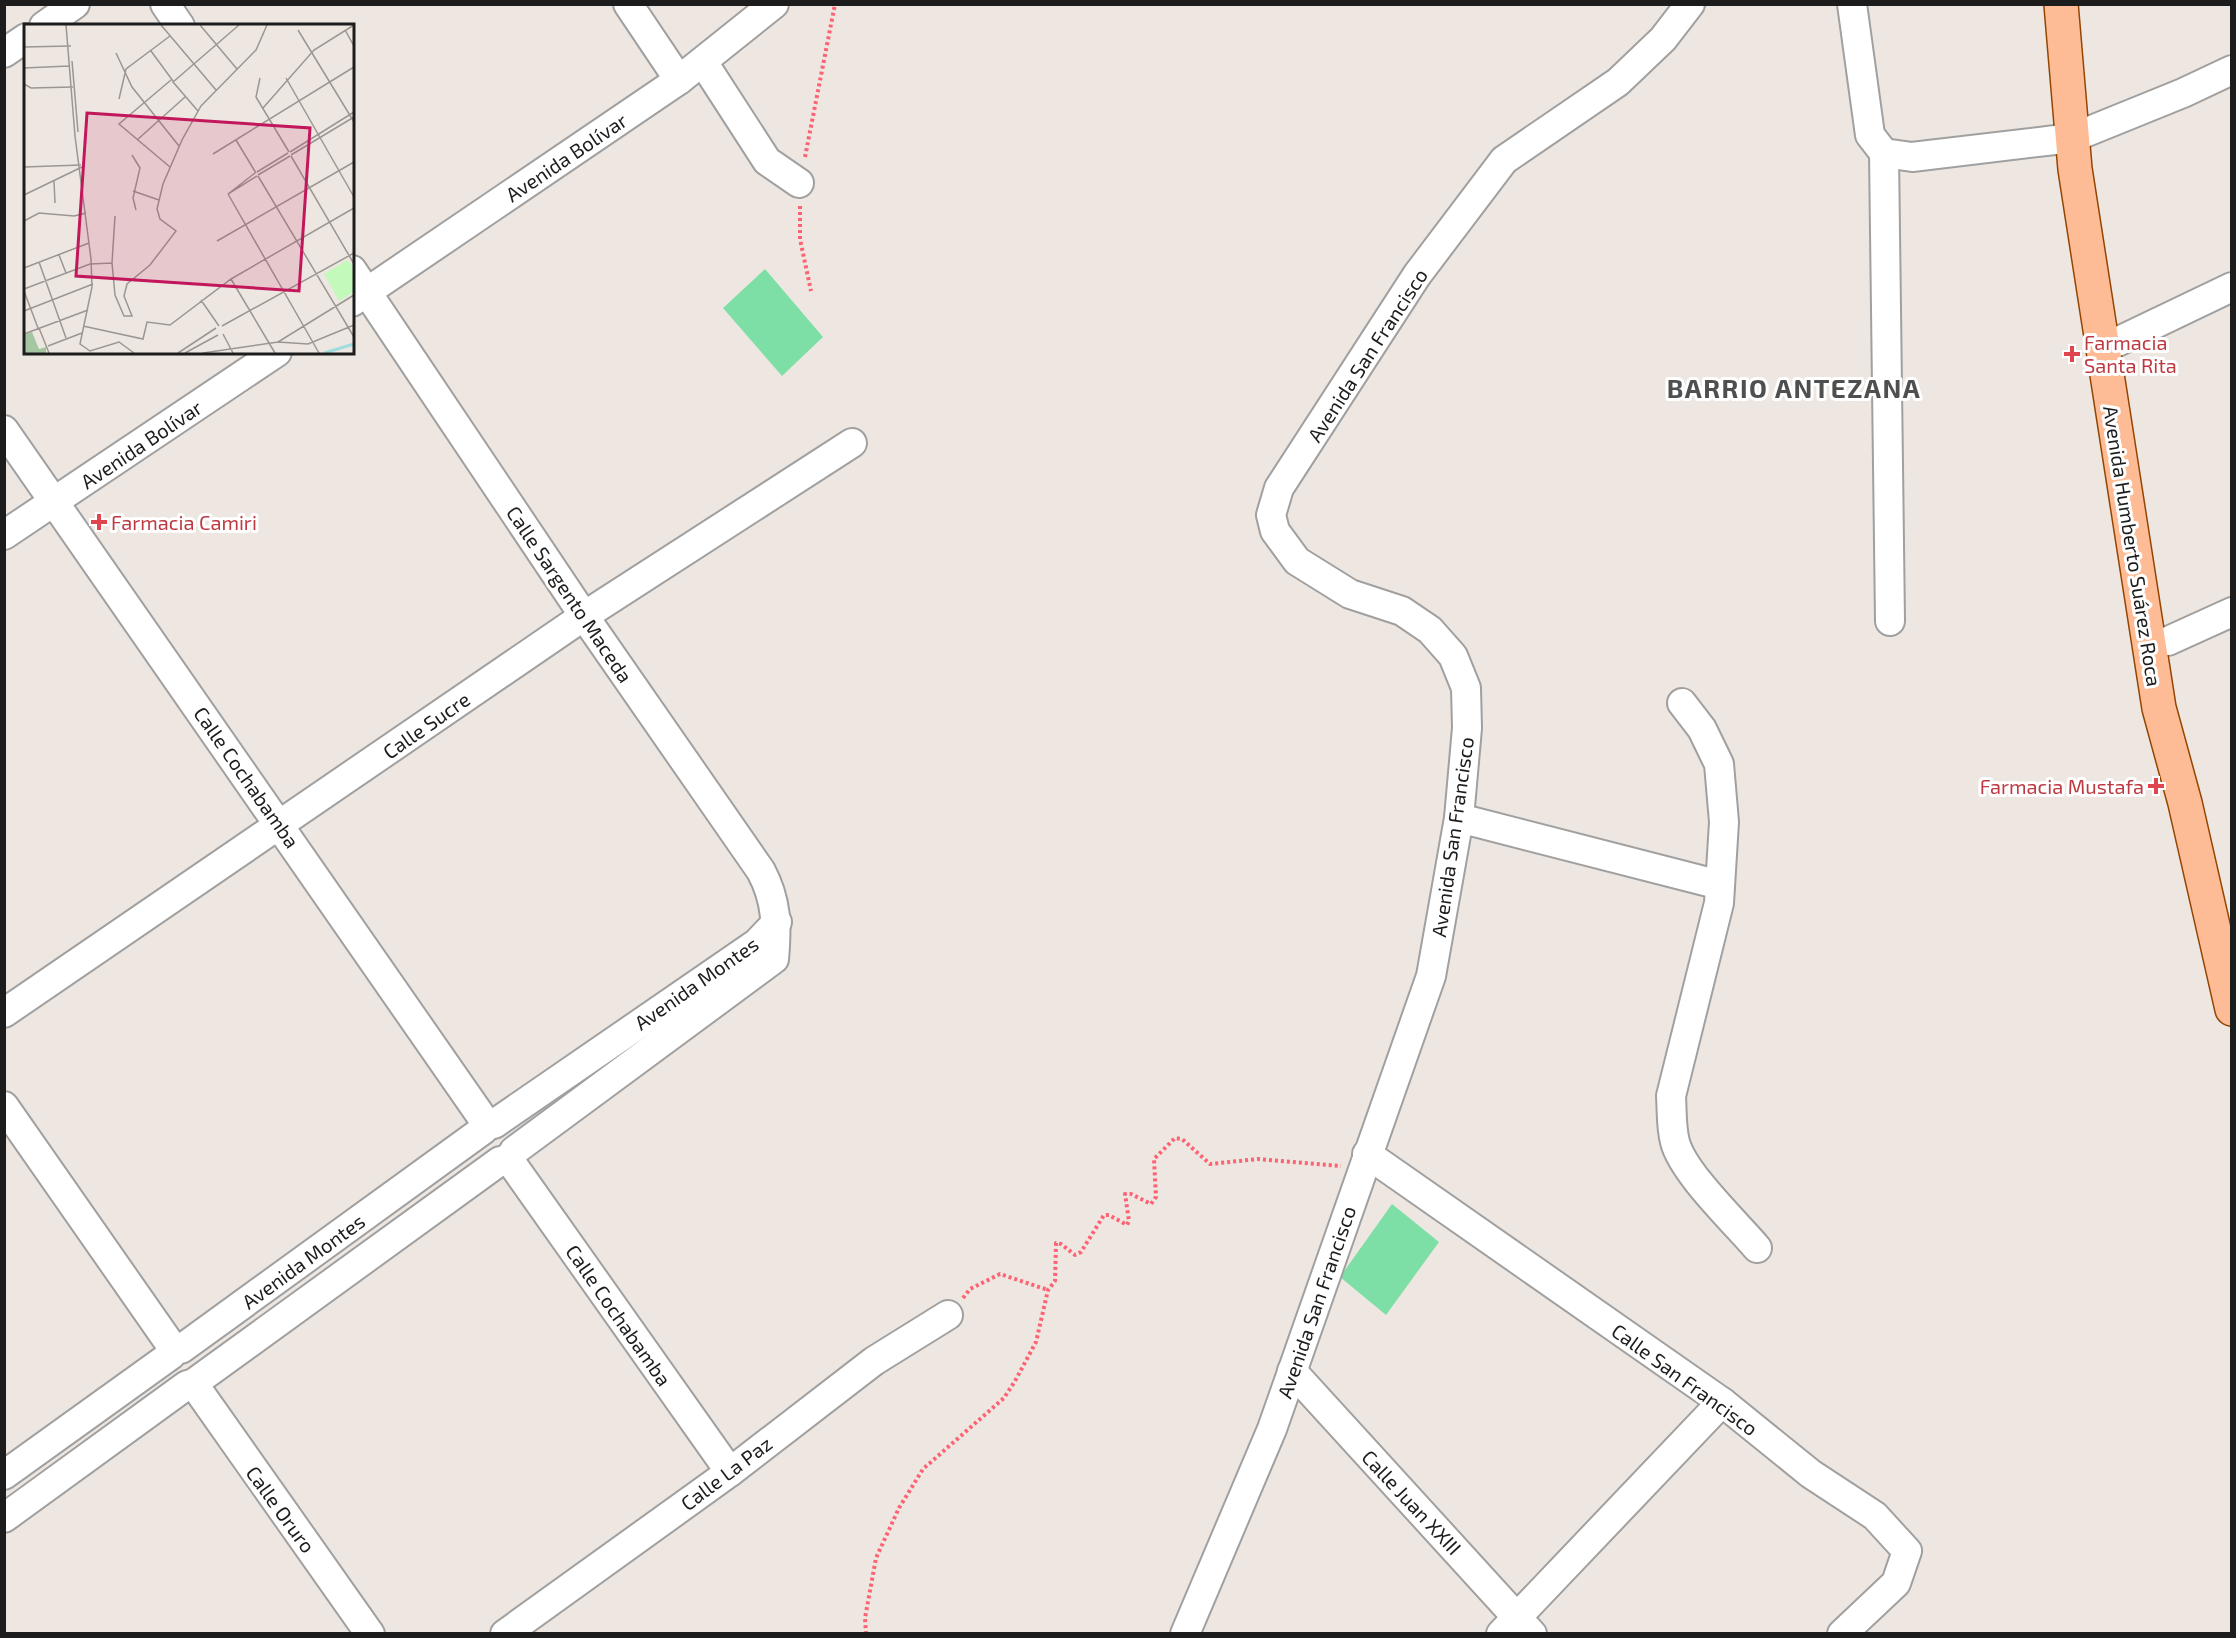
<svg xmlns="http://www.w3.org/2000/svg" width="2236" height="1638" font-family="'Exo 2',sans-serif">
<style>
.pitch{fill:#7ddfa6}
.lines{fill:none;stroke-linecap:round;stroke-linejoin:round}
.minor-casing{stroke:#a0a0a0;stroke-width:32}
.major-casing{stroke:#944500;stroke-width:36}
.path{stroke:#fd6372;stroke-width:4;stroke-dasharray:3 3;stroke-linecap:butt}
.minor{stroke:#fff;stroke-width:28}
.major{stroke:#febc96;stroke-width:33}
.health-dot{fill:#e0444e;stroke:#fff;stroke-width:2}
.labels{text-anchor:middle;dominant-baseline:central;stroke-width:6;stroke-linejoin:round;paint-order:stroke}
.street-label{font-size:20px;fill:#1c1c1c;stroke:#fff}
.health-label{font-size:20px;fill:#be3a42;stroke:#fff;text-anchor:start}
.district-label{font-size:26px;font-weight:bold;letter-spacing:1.5px;fill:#4f4f4f;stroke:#fff}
.inset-river{fill:none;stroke:#a0dbdd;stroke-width:3}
.inset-road{fill:none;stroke:#9a9692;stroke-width:1.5}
.view{fill:#c2185b;fill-opacity:0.15;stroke:#c2185b;stroke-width:3}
.inset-edge{fill:none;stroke:#1c1c1c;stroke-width:3}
</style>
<rect width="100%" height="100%" fill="#eee7e1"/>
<g class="pitch">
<polygon points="765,269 823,337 782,376 723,308"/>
<polygon points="1392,1204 1439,1242 1386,1315 1340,1277"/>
</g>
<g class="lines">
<g class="minor-casing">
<g id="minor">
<polyline points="165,4 180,26"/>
<polyline points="628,4 679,80"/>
<polyline points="1852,4 1870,135 1884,153 1912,157 2072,138 2183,93 2232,70"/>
<polyline points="44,26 75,4"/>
<polyline points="4,53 26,38"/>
<polyline points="703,62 767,161 799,183"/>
<polyline points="1884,153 1890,621"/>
<path d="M 352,270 L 584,616 L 761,871 C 777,901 777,926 774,959 L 514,1151"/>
<polyline points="352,302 679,80 774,4"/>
<polyline points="2117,342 2232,287"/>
<polyline points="4,430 488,1126"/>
<polyline points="4,535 277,352"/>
<polyline points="2168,641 2232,612"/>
<path d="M 1682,703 L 1702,729 L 1719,764 L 1724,822 L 1719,903 L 1671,1096 C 1672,1111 1671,1127 1675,1142 C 1683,1173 1735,1222 1757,1248"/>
<polyline points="1459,818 1720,885"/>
<polyline points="4,1013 584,616 852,443"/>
<polyline points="4,1106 175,1351"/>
<polyline points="494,1124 757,943 777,922"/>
<polyline points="1367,1154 1722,1402 1811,1474 1875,1516 1907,1551 1896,1583 1842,1634"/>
<polyline points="508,1158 730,1472"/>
<polyline points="181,1349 483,1130"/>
<polyline points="1292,1371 1532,1634"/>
<polyline points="198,1380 500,1161"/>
<polyline points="193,1383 370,1634"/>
<polyline points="4,1475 171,1355"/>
<polyline points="4,1518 187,1385"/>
<polyline points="505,1634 730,1472 874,1361 948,1315"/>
<polyline points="1185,1634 1272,1429 1431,976 1459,818 1467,728 1466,688 1453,656 1430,630 1402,611 1350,594 1297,561 1275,531 1271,515 1279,488 1417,275 1504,160 1618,82 1663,39 1690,4"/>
<polyline points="1501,1634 1722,1402"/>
</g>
</g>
<g class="major-casing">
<polyline id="major" points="2061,4 2075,169 2159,708 2185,803 2232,1009"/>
</g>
<g class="path">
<polyline points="805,157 835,4"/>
<polyline points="800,206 800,239 811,291"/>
<polyline points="963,1298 970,1289 1000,1274 1048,1290"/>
<polyline points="866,1634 865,1618 876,1558 899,1508 923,1469 1004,1398 1015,1381 1036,1342 1048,1290 1055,1281 1056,1243 1061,1244 1075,1255 1081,1252 1104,1215 1109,1215 1127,1225 1129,1221 1125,1194 1131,1194 1151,1204 1156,1197 1154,1159 1175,1138 1182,1139 1210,1164 1258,1159 1341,1166"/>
</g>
<use href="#minor" class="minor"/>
<use href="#major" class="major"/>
</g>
<g class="health-dot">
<path d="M2069 345h6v6h6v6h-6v6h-6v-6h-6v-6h6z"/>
<path d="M96 513h6v6h6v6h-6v6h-6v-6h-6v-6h6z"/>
<path d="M2153 777h6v6h6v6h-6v6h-6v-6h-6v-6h6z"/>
</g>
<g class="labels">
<g class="street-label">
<text transform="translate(566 157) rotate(-34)">Avenida Bolívar</text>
<text transform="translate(1367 355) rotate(-57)">Avenida San Francisco</text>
<text transform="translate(141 444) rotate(-34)">Avenida Bolívar</text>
<text transform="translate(2133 546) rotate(81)">Avenida Humberto Suárez Roca</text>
<text transform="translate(570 594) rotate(56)">Calle Sargento Maceda</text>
<text transform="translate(426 725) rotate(-35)">Calle Sucre</text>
<text transform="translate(247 777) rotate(55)">Calle Cochabamba</text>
<text transform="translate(1452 837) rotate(-82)">Avenida San Francisco</text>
<text transform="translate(696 983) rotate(-35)">Avenida Montes</text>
<text transform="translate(303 1261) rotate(-36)">Avenida Montes</text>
<text transform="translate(1316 1302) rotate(-71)">Avenida San Francisco</text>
<text transform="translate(619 1315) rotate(55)">Calle Cochabamba</text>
<text transform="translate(1685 1379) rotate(36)">Calle San Francisco</text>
<text transform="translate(726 1473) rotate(-37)">Calle La Paz</text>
<text transform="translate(1412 1502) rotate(47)">Calle Juan XXIII</text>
<text transform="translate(281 1509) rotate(54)">Calle Oruro</text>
</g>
<g class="health-label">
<text x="2084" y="342">Farmacia<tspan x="2084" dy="23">Santa Rita</tspan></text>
<text x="111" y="522">Farmacia Camiri</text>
<text x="2144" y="786" text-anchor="end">Farmacia Mustafa</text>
</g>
<g class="district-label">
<text x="1794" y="387">BARRIO ANTEZANA</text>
</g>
</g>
<g transform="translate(24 24)">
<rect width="330" height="330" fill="#eee7e1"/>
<path d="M 8,308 L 15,325 L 22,323 L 22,329 L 0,329 L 0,311 Z" fill="#a4c7a2"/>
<path d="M 323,236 L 330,243 L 330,268 L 315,277 L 300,250 Z" fill="#c3fabc"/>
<path class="inset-river" d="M 300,329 L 330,320"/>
<path class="inset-road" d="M 42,1 L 51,112 L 67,235 L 68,263 L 56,320 L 66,327 L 95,318 L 110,329M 137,1 L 192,66M 176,1 L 213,45M 274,6 L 330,98M 321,6 L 330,22M 0,23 L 47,22M 127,27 L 149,57M 92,29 L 108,63 L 155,122M 48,37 L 54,108M 0,44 L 45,42M 236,54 L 232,73 L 265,128M 262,54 L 330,173M 0,60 L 7,64 L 49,63M 95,75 L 102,45 L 146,12M 239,84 L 290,26 L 330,1M 174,87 L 149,58 L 215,1M 113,116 L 161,73M 212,116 L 232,149M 266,128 L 330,88M 189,130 L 330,43M 108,131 L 116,144 L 109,174 L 112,186M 267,131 L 330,93M 267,132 L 330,240M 0,143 L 57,141M 146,143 L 95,100 L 147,56M 233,148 L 264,129M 234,151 L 266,132M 234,152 L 330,313M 30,157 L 31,179M 109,167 L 135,176M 204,170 L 295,329M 204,170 L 231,149M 204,170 L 233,152M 0,171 L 58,143M 0,197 L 15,189 L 50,192 L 62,189M 193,217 L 330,138M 35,231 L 42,249M 15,238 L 42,314M 88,239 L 91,192M 0,244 L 65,219M 207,255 L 251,329M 0,265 L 66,240 L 88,239 L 91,271 L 100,292 L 108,292 L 100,272 L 103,260 L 126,241 L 152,207 L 136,195 L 133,185 L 139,160 L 158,116 L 177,82 L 232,26 L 243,1M 0,267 L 14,304M 177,276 L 195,302M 0,287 L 69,260M 59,302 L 119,315 L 123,298 L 146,301 L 207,255 L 330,184M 198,302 L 330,229M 15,304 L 25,329M 0,310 L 64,286M 199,310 L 209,329M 254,318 L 330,271M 24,322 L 58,309M 154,329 L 192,304M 161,329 L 194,311M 179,329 L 254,318 L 284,320 L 330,301"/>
<path class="view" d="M 63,89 L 286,104 L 275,267 L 52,252 Z"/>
<rect width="330" height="330" class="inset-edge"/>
</g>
<rect width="2236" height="1638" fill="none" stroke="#1c1c1c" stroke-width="12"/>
</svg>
